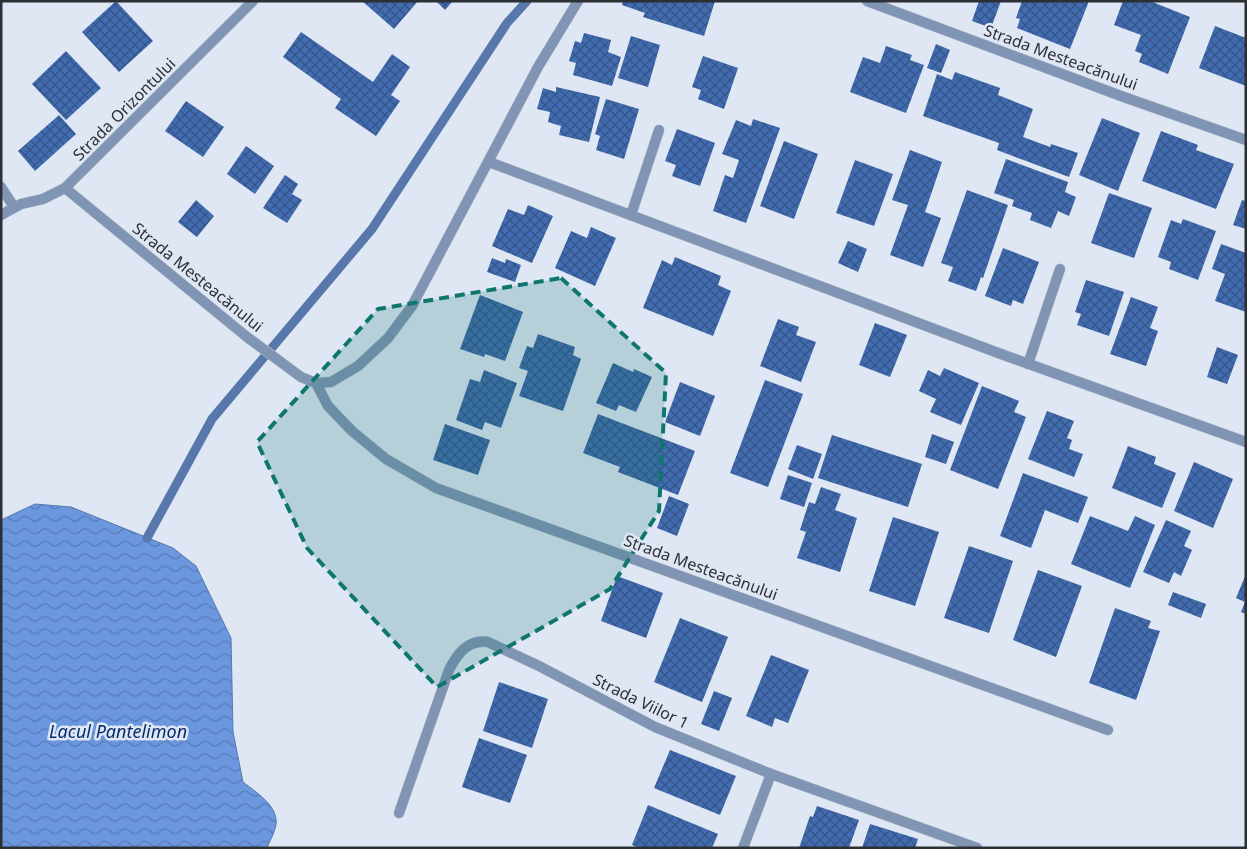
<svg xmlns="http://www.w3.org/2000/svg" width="1247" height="849" font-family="'Noto Sans',sans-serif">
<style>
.water{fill:url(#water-waves);stroke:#5878ac}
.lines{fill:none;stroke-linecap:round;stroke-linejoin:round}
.stream{stroke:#5878ac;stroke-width:9}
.building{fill:url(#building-cross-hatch)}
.street-casing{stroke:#bbc2ce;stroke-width:11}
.street{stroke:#8094b4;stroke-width:10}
.marked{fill:#0f766e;fill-opacity:0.2;stroke:#0f766e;stroke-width:4;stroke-dasharray:10 6;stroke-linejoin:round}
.labels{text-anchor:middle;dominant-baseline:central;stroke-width:5;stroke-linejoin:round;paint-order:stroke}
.street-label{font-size:16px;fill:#2c2f34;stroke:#dfe7f4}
.water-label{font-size:18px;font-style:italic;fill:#062e6d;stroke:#dfe7f4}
</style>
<defs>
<pattern id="water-waves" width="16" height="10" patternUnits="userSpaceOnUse" patternTransform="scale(1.25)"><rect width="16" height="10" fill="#6b97df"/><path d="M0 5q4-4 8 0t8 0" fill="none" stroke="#587cb6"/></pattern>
<pattern id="building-cross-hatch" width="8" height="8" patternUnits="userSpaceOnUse" patternTransform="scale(1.25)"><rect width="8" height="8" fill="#426cb0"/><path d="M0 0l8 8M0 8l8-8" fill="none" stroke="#355488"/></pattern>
</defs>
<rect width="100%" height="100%" fill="#dfe7f4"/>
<path class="water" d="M 35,504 L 71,507 L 173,548 L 196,566 L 231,638 L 233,732 L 243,782 C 257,793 282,808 275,829 C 273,836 269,842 267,848 L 1,848 L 1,520 Z"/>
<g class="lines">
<polyline class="stream" points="147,538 212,419 372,229 507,23 527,1"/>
</g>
<g class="building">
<polygon points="116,1 153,41 119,72 82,32"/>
<polygon points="362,1 418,1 394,29"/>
<polygon points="436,1 453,1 445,10"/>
<polygon points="623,1 715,1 704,36 643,17 645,13 622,5"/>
<polygon points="979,1 1001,1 991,28 972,21"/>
<polygon points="1022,1 1089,1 1070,49 1017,28 1020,19 1016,18"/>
<polygon points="1123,1 1150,1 1190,17 1168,74 1139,62 1142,54 1135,51 1141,35 1114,25"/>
<polygon points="1215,26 1246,38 1246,86 1199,68"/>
<polygon points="301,32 373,82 392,54 410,67 391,95 400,101 376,136 335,108 341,99 283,57"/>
<polygon points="584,33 611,40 608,52 621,57 612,86 573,75 576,63 569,61 575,41 581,43"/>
<polygon points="631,36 660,45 648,87 618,78"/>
<polygon points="936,44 950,50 941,73 927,68"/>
<polygon points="886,46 912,55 910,60 924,65 906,113 850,92 863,57 880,63"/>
<polygon points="66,51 101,88 66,120 32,84"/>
<polygon points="703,56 738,68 724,109 698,99 701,90 692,87"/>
<polygon points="955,72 1000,88 998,95 1033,109 1023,137 1050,147 1051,144 1078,153 1069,177 997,150 999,143 923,116 937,74 952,80"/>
<polygon points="556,87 600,97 589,142 559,135 561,126 548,122 550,112 537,109 543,88 556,92"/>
<polygon points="606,99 639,109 624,159 596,150 600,136 595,134"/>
<polygon points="186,101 224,127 203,157 165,131"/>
<polygon points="59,115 76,134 35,171 18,151"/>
<polygon points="1102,118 1140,133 1118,191 1079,175"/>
<polygon points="753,119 780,128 746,223 713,211 725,175 733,178 739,160 722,154 736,120 751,126"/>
<polygon points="677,129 715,143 700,186 672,176 676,165 665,161"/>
<polygon points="1161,131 1198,145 1196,150 1234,164 1216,209 1142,181"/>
<polygon points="784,141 818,154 794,219 760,206"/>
<polygon points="246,146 274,166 255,194 227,174"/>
<polygon points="910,150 942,162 925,212 941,218 923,267 890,255 908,205 892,200"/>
<polygon points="1006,159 1068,182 1065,192 1076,197 1069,216 1058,211 1051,228 1030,220 1032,213 1012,206 1014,200 994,193"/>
<polygon points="855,160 893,174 874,226 836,213"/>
<polygon points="285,175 298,184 292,194 302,200 287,223 263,208"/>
<polygon points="967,190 1008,205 983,278 981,277 976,291 948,281 953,267 941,263"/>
<polygon points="1109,193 1152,208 1134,258 1091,243"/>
<polygon points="196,200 214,216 197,237 178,222"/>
<polygon points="1242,200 1246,201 1246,229 1233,225"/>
<polygon points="528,205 553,216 532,263 492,246 508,209 524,215"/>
<polygon points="1183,219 1216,231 1198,280 1169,269 1171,262 1158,257 1171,220 1181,224"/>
<polygon points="591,227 616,238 595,286 555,268 571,231 587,238"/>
<polygon points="848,241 867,249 858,272 838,263"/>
<polygon points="1221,244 1246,253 1246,312 1215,301 1225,274 1212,269"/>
<polygon points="1003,248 1039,262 1023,304 1013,300 1011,306 985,296"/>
<polygon points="675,257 721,276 718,285 731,291 713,336 643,308 662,260 672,265"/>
<polygon points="492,258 505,263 506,259 521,265 515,282 487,272"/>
<polygon points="1086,280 1124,292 1109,336 1077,325 1081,314 1075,312"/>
<polygon points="480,295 523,312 505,361 485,354 484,357 460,349"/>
<polygon points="1131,297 1158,307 1150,328 1158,331 1146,366 1110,354"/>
<polygon points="778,319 799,327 796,335 816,342 801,382 760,366"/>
<polygon points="875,323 907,335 890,377 859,365"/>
<polygon points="538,334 575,347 573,355 581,359 563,411 519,396 528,371 519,368 527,346 533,348"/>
<polygon points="1217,347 1238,355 1227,384 1207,377"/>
<polygon points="613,363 633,372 634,369 652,377 636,412 619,405 616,411 596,403"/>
<polygon points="944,368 979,383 961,425 930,412 936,399 919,391 928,370 940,376"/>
<polygon points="484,370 517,383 501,428 485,422 482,430 456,420 470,379 480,382"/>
<polygon points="765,380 803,394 768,487 730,473"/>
<polygon points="680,382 715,396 700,436 665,422"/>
<polygon points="982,386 1019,401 1014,412 1026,417 998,489 950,470"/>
<polygon points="1047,411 1074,421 1067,438 1072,440 1069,449 1083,454 1074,477 1028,459"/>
<polygon points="598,414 695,451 678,495 618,472 620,467 583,453"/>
<polygon points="445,424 490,440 478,475 433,460"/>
<polygon points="932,434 954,442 946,464 925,457"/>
<polygon points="832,435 922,464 908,507 818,478"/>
<polygon points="797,445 822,454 813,479 788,469"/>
<polygon points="1128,446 1156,457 1154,464 1176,473 1162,508 1112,488"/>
<polygon points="1194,462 1233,479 1213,528 1174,511"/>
<polygon points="1023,473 1088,497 1078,523 1045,510 1031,548 1000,536"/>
<polygon points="788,475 812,483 804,507 780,499"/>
<polygon points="821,487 841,494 835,510 857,518 840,572 797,558 806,532 800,530 809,502 815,504"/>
<polygon points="669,496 689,504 677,536 657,528"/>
<polygon points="1090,516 1128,531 1135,516 1155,525 1130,588 1071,564"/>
<polygon points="893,517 939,532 915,606 869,591"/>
<polygon points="1166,520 1191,531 1184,546 1192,550 1181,576 1174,572 1169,583 1143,572"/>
<polygon points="969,546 1013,561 989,633 944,618"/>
<polygon points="1038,570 1082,586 1056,657 1013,640"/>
<polygon points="1246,574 1246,614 1241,612 1245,602 1236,598"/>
<polygon points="617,576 663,593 646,638 601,621"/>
<polygon points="1173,592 1206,604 1201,618 1168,605"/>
<polygon points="1115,608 1151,621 1148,628 1160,631 1136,700 1089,683"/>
<polygon points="680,618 728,637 702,702 654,682"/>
<polygon points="771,655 809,670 788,723 775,718 772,727 746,716"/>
<polygon points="499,682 548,699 532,748 483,731"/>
<polygon points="714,691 732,698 719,731 701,724"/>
<polygon points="479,738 527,755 510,803 462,787"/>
<polygon points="670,750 736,776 720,815 654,788"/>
<polygon points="648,805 718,834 712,848 640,848 632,845"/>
<polygon points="817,806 859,820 849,848 799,848 810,816 813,817"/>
<polygon points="870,824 918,839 915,848 862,848"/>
</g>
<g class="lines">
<g class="street-casing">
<g id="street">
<polyline points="867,1 1121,96 1246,140"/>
<polyline points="489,162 1001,354 1246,442"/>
<polyline points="1,187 14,207"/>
<polyline points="65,188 247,337 301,377 316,383 331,382 358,366 388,338 412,306 538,67 578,1"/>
<polyline points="1,215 21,204 43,199 65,188 253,1"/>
<polyline points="631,215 659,130"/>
<polyline points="1028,364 1060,269"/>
<polyline points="316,383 328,406 352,431 386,459 436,488 1108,730"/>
<path d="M 399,813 L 449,670 C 457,654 468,639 488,642 L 539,666 L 655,727 L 771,774 L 977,848"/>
<polyline points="743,848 771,774"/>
</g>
</g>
<use href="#street" class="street"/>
</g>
<path class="marked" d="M 561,278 L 666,373 L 659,511 L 610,589 L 437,687 L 307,548 L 257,442 L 378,309 Z"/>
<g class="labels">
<g class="street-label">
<text transform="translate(1061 57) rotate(20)">Strada Mesteacănului</text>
<text transform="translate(124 109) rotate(-45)">Strada Orizontului</text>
<text transform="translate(198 277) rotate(39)">Strada Mesteacănului</text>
<text transform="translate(701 567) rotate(20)">Strada Mesteacănului</text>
<text transform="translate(641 701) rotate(26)">Strada Viilor 1</text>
</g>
<g class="water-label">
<text x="118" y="731">Lacul Pantelimon</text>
</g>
</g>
<rect width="1247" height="849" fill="none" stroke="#2c2f34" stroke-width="5"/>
</svg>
